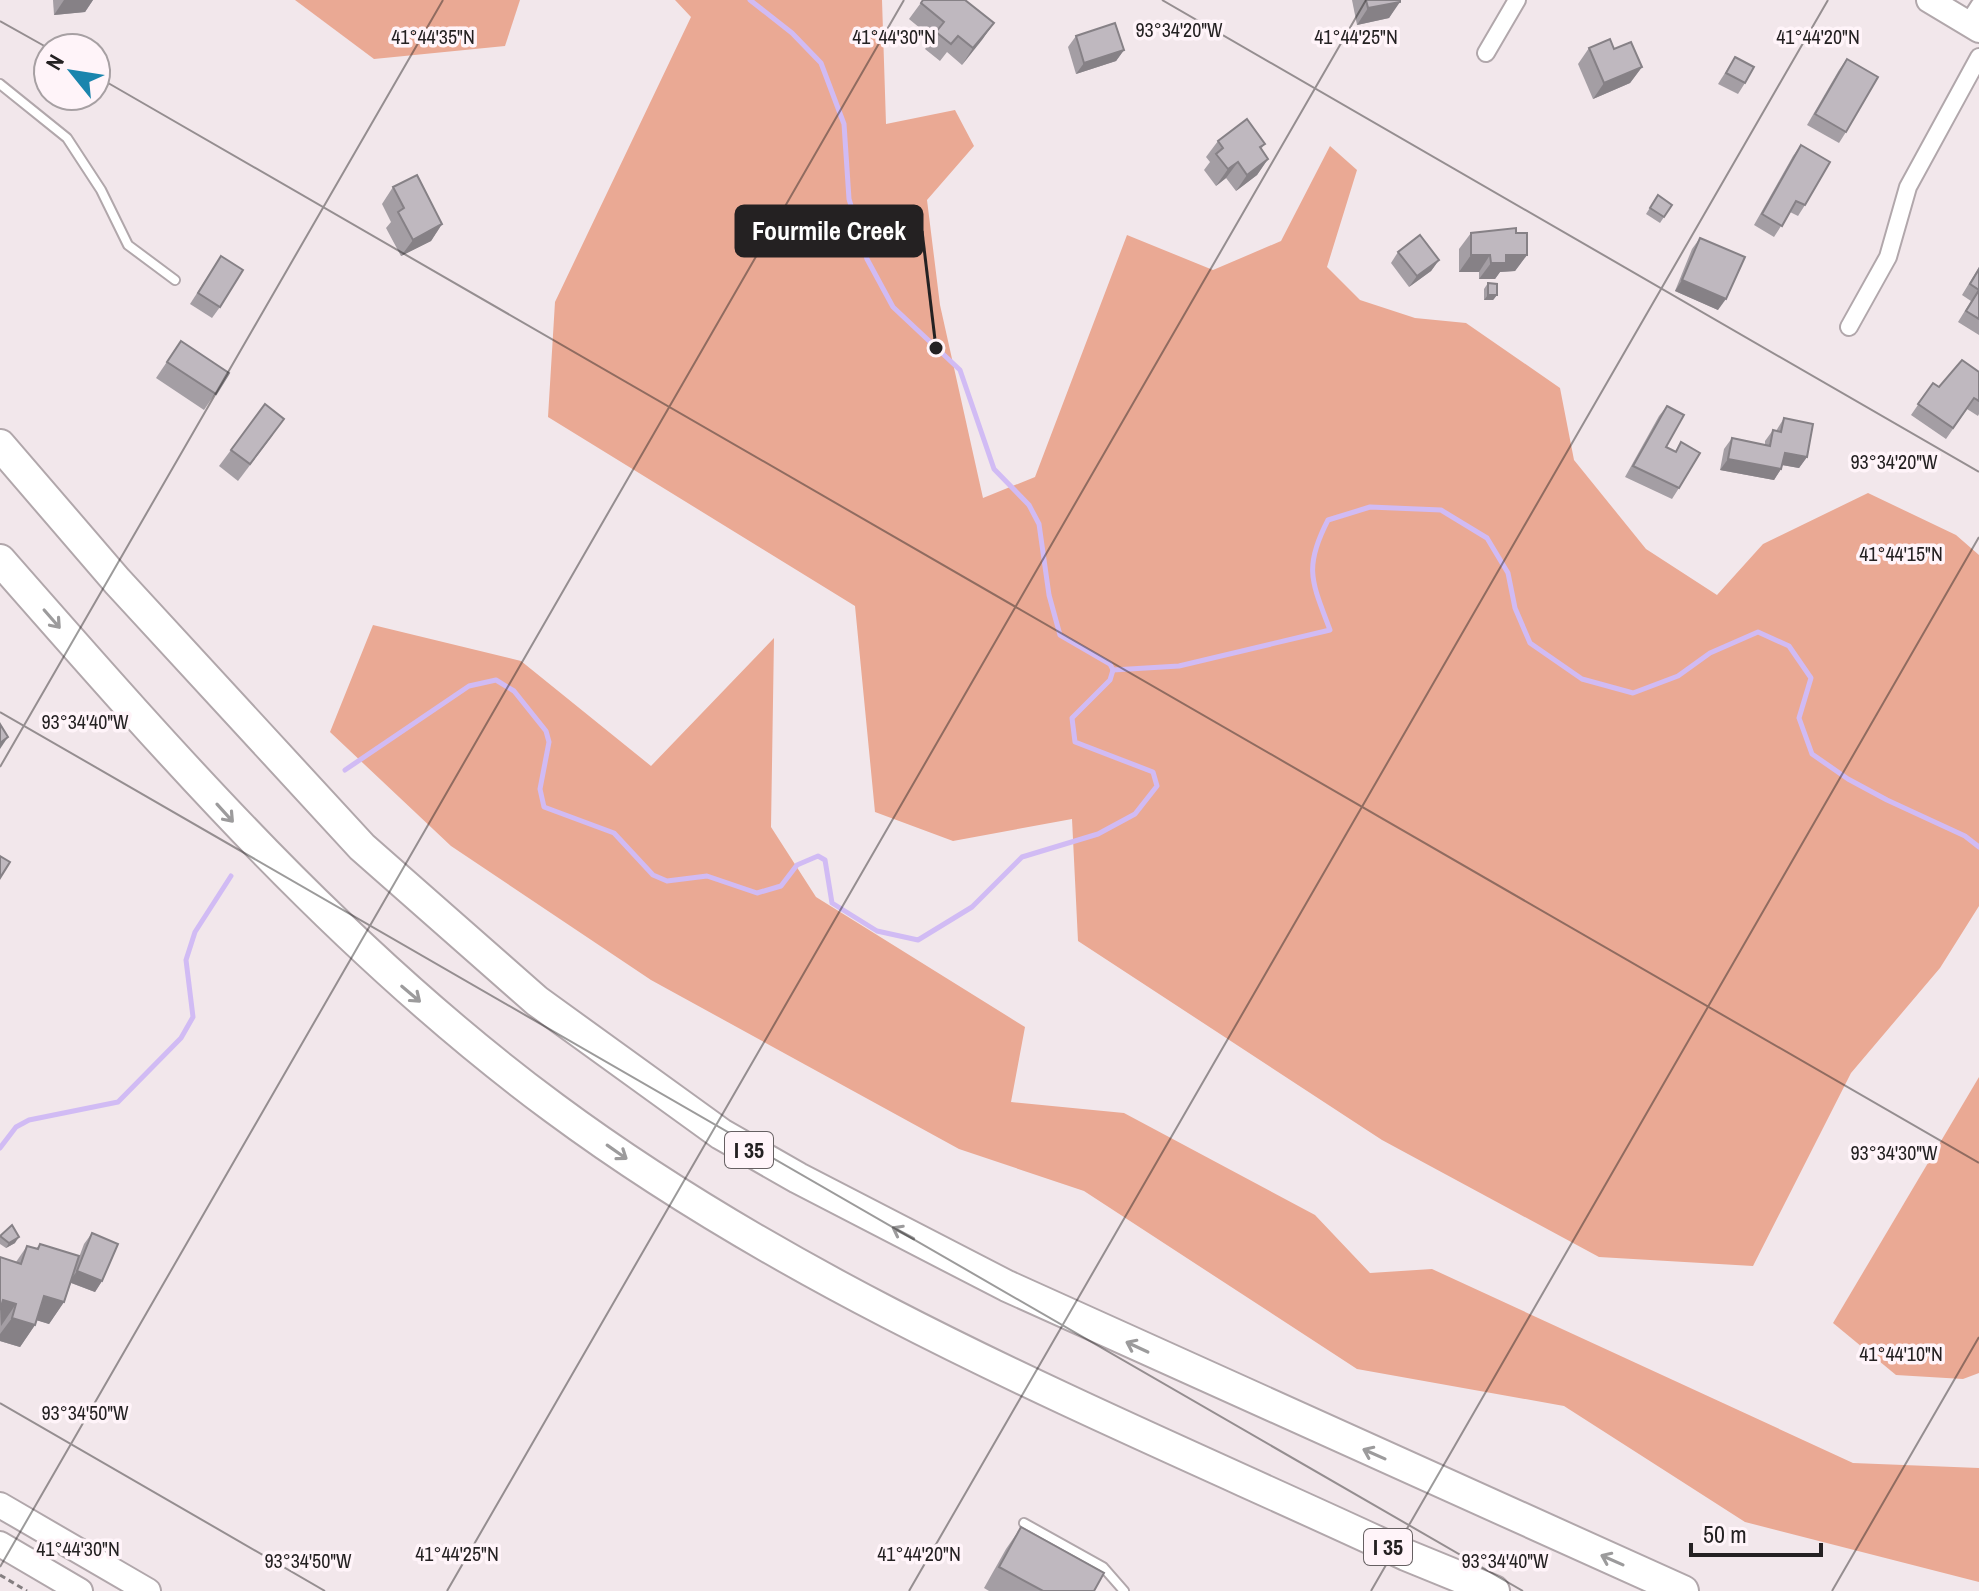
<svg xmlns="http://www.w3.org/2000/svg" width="1979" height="1591" font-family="'Archivo Narrow',sans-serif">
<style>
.forest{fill:#eaa994}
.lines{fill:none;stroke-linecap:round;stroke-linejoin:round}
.stream{stroke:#d1bbf4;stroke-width:5}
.lane-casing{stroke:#b1a7ab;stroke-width:12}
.street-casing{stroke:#b1a7ab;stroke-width:20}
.secondary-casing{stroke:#b1a7ab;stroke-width:28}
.highway-casing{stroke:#b1a7ab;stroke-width:34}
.path{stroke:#847e80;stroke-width:3;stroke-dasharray:6 4;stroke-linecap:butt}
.lane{stroke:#fff;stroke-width:8}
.street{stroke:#fff;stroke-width:16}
.secondary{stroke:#fff;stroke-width:24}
.highway{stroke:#fff;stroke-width:30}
.wall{fill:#a49ea4}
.shaded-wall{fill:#868186}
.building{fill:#bfb8bf;stroke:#868186;stroke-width:2}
.oneway{stroke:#9c9b9c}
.ticks{fill:none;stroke:#242122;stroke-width:2;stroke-opacity:0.45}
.labels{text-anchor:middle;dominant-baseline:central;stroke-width:7;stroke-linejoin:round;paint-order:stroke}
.shield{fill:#fff4f9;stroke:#666062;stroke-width:2}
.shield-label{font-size:22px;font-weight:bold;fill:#242122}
.ticks-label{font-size:20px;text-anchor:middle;fill:#242122;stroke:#fff4f9;stroke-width:7;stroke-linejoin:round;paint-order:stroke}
.leader{fill:none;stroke:#242122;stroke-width:3}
.callout-dot{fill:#242122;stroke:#fff4f9;stroke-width:3}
.callout{fill:#242122;stroke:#242122;stroke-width:3}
.callout-label{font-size:26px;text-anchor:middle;font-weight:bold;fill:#fff}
</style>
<rect width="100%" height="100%" fill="#f2e7eb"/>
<g class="forest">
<polygon points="295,0 520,0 505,46 374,59"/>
<polygon points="675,0 882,0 886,124 955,110 974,146 927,200 940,305 983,498 1035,477 1127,235 1213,270 1281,241 1330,146 1357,170 1327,267 1360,300 1415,318 1466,323 1560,388 1574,460 1646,549 1717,595 1763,544 1868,493 1956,535 1979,555 1979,906 1940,968 1851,1073 1753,1266 1599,1257 1382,1140 1078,941 1072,819 953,841 875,812 855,606 548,417 555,302 691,17"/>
<polygon points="373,625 521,661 651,766 774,638 771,827 816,897 1025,1027 1011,1102 1124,1113 1315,1215 1370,1273 1432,1269 1853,1463 1979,1468 1979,1582 1745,1522 1564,1406 1357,1369 1084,1191 959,1149 651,980 451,846 330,732"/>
<polygon points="1979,1077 1979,1373 1963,1379 1896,1375 1833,1323"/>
</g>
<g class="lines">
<g class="stream">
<polyline points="750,0 792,33 821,63 844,124 849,199 867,259 893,307 960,370 994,469 1029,505 1039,524 1049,595 1060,635 1110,664 1113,670"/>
<path d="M 1113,670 L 1179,666 L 1330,630 C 1312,582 1303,568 1328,520 L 1370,507 L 1441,510 L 1487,538 L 1508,573 L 1515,608 L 1530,643 L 1582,679 L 1633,693 L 1678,676 L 1710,653 L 1758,632 L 1789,646 L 1811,678 L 1799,718 L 1812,754 L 1848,779 L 1887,800 L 1965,836 L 1979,847"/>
<polyline points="345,770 469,686 496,680 514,691 546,731 549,742 540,789 544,807 614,833 653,875 667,881 707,876 757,893 781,886 797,865 818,856 825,860 832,903 877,931 918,940 972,907 1022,857 1098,834 1135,814 1157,786 1153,772 1075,742 1072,718 1110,680 1113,670"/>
<polyline points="0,1148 16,1127 29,1120 118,1102 181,1038 193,1017 186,960 195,932 231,876"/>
</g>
<g class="lane-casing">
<g id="lane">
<polyline points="0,84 67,138 101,190 128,245 175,280"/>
<polyline points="1024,1523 1103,1567 1124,1591"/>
</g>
</g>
<g class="street-casing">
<g id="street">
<polyline points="1968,23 1979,6"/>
<polyline points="1486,53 1517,0"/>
<polyline points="1849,327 1888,257 1908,187 1979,57"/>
</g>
</g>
<g class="secondary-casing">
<g id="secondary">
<polyline points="1929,0 1979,30"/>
<polyline points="0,1505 148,1591"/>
<polyline points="0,1544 80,1591"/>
</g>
</g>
<g class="highway-casing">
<g id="highway">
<polyline points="0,445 117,581 362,847 537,1001 721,1134 798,1178 1007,1286 1683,1591"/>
<path d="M 0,560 C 172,756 343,952 554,1108 C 813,1300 1116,1420 1406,1555 L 1494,1591"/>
</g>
</g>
<polyline class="path" points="0,1575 27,1591"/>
<use href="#lane" class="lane"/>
<use href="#street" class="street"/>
<use href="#secondary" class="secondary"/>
<use href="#highway" class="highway"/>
</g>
<g class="wall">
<polygon points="53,0 93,0 85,12 54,15"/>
<polygon points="923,0 994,23 962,65 947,52 940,61 925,49 932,38 909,19"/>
<polygon points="1352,0 1400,0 1389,18 1357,25"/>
<polygon points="1076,36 1124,50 1116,61 1076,74 1068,47"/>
<polygon points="1589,48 1614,49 1642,67 1630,83 1593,99 1578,64"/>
<polygon points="1735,57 1745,83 1738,94 1718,84"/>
<polygon points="1847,59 1846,132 1839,143 1807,125 1839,70"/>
<polygon points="1218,141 1265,144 1261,149 1268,159 1257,175 1236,191 1226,178 1216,186 1204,170 1210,162 1206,157"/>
<polygon points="1801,145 1805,205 1798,216 1790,212 1774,237 1754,225 1793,156"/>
<polygon points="393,187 442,224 431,241 401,256 386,228 391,222 382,204"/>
<polygon points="1658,195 1672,205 1660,223 1646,214"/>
<polygon points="1471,233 1516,233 1527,255 1515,271 1500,272 1495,279 1479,279 1479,272 1459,272 1459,249"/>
<polygon points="1700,238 1718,310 1675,291 1692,249"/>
<polygon points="1398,252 1439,260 1431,271 1409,287 1391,263"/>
<polygon points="221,256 220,307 212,318 190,304"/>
<polygon points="1979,267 1979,335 1958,322 1971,301 1962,295"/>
<polygon points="1488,283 1497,295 1493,300 1484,300 1484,289"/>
<polygon points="181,341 229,373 204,410 156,378"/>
<polygon points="1979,372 1979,414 1978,416 1967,409 1946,439 1911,415 1933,383 1939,387"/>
<polygon points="1667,406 1666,447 1675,452 1681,442 1679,488 1672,499 1625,477 1659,416"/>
<polygon points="1784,418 1807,457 1799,468 1782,465 1781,469 1774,480 1720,470 1724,449 1732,438 1765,445 1765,441 1773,430 1776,431"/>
<polygon points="273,435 238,481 219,466 231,450"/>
<polygon points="12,1225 15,1243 6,1248 0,1244 0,1237"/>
<polygon points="92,1233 102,1281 95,1292 71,1283 64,1302 49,1324 37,1320 35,1325 20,1347 0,1341 0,1257 16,1262 27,1246 36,1249 40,1244 78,1260 84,1244"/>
<polygon points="1021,1527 1094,1591 989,1591 984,1588 1006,1549"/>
</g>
<g class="shaded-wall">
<polygon points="64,0 93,0 85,12 54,15"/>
<polygon points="1400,2 1389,18 1357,25 1368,8"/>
<polygon points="994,23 982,40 962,65 973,48"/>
<polygon points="1124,50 1116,61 1076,74 1084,63"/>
<polygon points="1642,67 1630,83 1593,99 1604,83"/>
<polygon points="1268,159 1257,175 1236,191 1247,175"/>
<polygon points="1238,162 1226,178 1216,186 1228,169"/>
<polygon points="442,224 431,241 401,256 413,240"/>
<polygon points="1471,255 1490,255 1479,272 1459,272"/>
<polygon points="1506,255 1527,255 1515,271 1500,272 1495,279 1479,279 1491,263"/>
<polygon points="1439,260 1431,271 1409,287 1417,276"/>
<polygon points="1682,280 1726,299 1718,310 1675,291"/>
<polygon points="1488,295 1497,295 1493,300 1484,300"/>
<polygon points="1785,453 1807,457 1799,468 1777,464"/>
<polygon points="1728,459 1781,469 1774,480 1720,470"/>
<polygon points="8,737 0,749 0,743"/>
<polygon points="19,1237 15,1243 6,1248 9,1243"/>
<polygon points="77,1271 102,1281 95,1292 69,1282"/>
<polygon points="44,1296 64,1302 49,1324 29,1318"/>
<polygon points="3,1300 16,1304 1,1326 0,1305"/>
<polygon points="12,1318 35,1325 20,1347 0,1341 0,1334"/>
</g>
<g class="building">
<polygon points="923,0 965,0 994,23 973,48 958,36 951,44 936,32 944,22 921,3"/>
<polygon points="1366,0 1400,0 1400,2 1368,8"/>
<polygon points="1115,23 1124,50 1084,63 1076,36"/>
<polygon points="1610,39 1614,49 1631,42 1642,67 1604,83 1589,48"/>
<polygon points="1735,57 1754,67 1745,83 1726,73"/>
<polygon points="1847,59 1878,77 1846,132 1815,114"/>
<polygon points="1247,119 1265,144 1260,147 1268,159 1247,175 1238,162 1228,169 1216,154 1223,148 1218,141"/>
<polygon points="1801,145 1830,162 1805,205 1796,201 1782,226 1762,214"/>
<polygon points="417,175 442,224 413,240 398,212 404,208 393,187"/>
<polygon points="1658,195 1672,205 1664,217 1650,208"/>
<polygon points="1516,228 1516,233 1527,233 1527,255 1506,255 1506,263 1491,263 1490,255 1471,255 1471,233"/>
<polygon points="1420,235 1439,260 1417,276 1398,252"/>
<polygon points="1700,238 1745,257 1726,299 1682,280"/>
<polygon points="221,256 243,270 220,307 198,293"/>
<polygon points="1979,269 1979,290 1970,284"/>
<polygon points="1488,283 1497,284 1497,295 1488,295"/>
<polygon points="1979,290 1979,319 1966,311"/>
<polygon points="181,341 229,373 216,394 167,362"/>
<polygon points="1962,360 1979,372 1979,401 1974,398 1953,428 1918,404 1933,383 1939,387"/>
<polygon points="265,404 284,419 250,464 231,450"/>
<polygon points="1667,406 1684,415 1666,447 1676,452 1681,442 1700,453 1679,488 1633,466"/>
<polygon points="1784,418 1813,424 1807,457 1785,453 1781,469 1728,459 1732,438 1770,446 1773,430 1781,432"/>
<polygon points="0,724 8,737 0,743"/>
<polygon points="0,856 10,862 0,878"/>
<polygon points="12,1225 19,1237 9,1243 0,1236"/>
<polygon points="92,1233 118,1244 102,1281 77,1271"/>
<polygon points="40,1244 79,1256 64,1302 44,1296 35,1325 12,1318 16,1304 3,1300 0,1310 0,1257 21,1264 27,1246 38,1249"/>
<polygon points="1021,1527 1104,1573 1094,1591 1043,1591 999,1567"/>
</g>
<defs><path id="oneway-shaft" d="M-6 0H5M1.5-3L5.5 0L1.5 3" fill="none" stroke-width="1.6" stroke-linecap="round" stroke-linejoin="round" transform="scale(2)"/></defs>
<g class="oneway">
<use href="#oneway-shaft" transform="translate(52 619) rotate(49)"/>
<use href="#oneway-shaft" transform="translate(225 813) rotate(48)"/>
<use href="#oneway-shaft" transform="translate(411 994) rotate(40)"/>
<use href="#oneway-shaft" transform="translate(617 1152) rotate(35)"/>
<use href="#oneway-shaft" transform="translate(903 1233) rotate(-152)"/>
<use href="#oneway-shaft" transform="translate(1137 1347) rotate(-155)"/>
<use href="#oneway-shaft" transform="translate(1374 1454) rotate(-156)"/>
<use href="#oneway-shaft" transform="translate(1612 1560) rotate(-156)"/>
</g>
<path class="ticks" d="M 1162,0 L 1979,472M 0,21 L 48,48M 96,76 L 1979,1163M 0,712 L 1523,1591M 0,767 L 443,0M 0,1403 L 325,1591M 0,1567 L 904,0M 447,1591 L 1366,0M 909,1591 L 1828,0M 1371,1591 L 1979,537M 1832,1591 L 1979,1337"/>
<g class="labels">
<g class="shield">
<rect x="725" y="1132" width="48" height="36" rx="6"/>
<rect x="1364" y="1529" width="48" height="36" rx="6"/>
</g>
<g class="shield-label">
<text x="749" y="1150">I 35</text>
<text x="1388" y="1547">I 35</text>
</g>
</g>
<g class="ticks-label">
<text x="1179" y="37">93°34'20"W</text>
<text x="433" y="44">41°44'35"N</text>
<text x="894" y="44">41°44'30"N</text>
<text x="1356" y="44">41°44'25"N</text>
<text x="1818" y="44">41°44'20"N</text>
<text x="1894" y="469">93°34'20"W</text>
<text x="1901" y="561">41°44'15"N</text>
<text x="85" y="729">93°34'40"W</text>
<text x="1894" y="1160">93°34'30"W</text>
<text x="1901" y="1361">41°44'10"N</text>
<text x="85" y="1420">93°34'50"W</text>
<text x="78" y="1556">41°44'30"N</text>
<text x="457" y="1561">41°44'25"N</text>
<text x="919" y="1561">41°44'20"N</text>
<text x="308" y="1568">93°34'50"W</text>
<text x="1505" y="1568">93°34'40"W</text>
</g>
<path class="leader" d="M936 348L922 231"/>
<circle class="callout-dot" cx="936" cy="348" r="8"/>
<rect class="callout" x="736" y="206" width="186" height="50" rx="8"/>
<g class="callout-label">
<text x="829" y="240">Fourmile Creek</text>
</g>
<g transform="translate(72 72) rotate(300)"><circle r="38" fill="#fff4f9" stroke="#a7a0a3" stroke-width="2"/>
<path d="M0-6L14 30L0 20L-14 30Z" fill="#1a85ad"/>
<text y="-12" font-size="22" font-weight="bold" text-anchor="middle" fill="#242122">N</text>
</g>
<path d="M1691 1543v12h130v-12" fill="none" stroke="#242122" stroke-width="4"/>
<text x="1703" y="1543" font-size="24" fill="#242122" stroke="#fff4f9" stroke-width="6" paint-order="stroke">50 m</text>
</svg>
